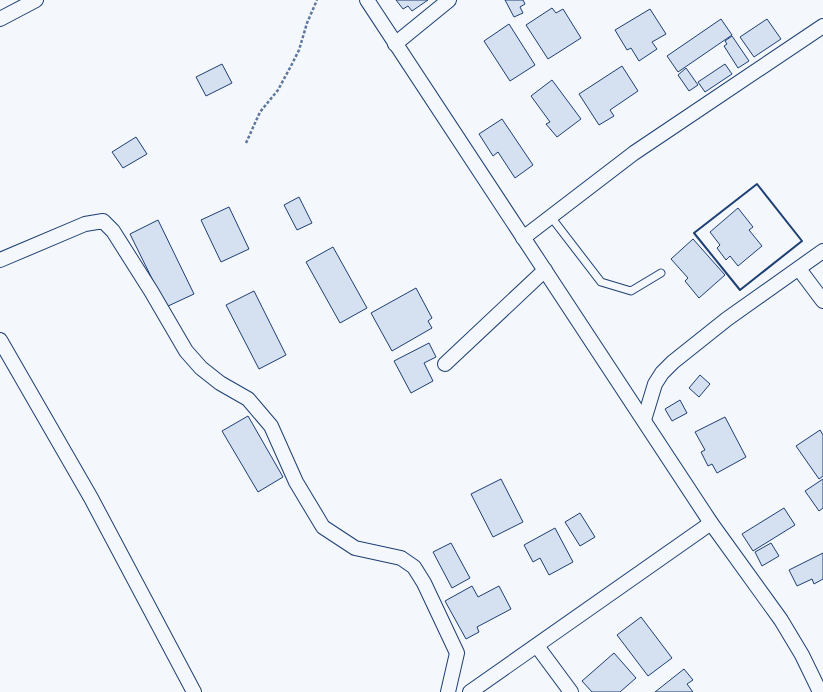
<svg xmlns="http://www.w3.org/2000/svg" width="823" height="692" font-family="Signika,sans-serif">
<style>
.building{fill:#d5e0f0;stroke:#1d3f73}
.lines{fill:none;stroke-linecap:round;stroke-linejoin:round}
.lane-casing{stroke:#1d3f73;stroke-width:9}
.street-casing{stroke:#1d3f73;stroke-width:16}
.path{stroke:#5e769c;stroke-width:2.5;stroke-dasharray:3 2;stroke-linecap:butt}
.lane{stroke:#f4f7fb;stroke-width:7}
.street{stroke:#f4f7fb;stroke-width:14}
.wall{stroke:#1d3f73;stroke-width:2}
</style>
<rect width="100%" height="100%" fill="#f4f7fb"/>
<g class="building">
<polygon points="396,0 428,0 412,11 408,6 403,9"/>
<polygon points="505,0 523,0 525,4 520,7 523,13 514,17"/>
<polygon points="552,8 556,13 563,9 581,38 548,59 526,25"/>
<polygon points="650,9 666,34 652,42 657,49 639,61 631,48 627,50 615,30"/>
<polygon points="721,19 732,35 678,72 667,56"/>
<polygon points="767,19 781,39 754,57 740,37"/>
<polygon points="509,24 535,65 510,81 484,41"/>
<polygon points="732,36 749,61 738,68 724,46 727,44 725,41"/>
<polygon points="222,64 232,83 206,96 196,77"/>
<polygon points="725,64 732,74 705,92 698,82"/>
<polygon points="622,66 638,91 610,110 614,116 599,125 579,94"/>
<polygon points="686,68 698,85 689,91 678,75"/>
<polygon points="552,80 581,119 557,137 546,124 550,122 531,96"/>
<polygon points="502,119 533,165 515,178 498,152 493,156 479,134"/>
<polygon points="136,137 147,154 123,168 112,152"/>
<polygon points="299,197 312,223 297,230 284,205"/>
<polygon points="229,207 249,249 221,262 201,220"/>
<polygon points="738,208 753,227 749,230 762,246 738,266 730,256 726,260 717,248 720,245 710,232"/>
<polygon points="158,220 194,294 166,307 130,234"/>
<polygon points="693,239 725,275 699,298 685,281 688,278 671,259"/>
<polygon points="333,247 367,308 340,323 306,262"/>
<polygon points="416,288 432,318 428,321 432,328 392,351 371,313"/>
<polygon points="254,291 286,355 259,369 226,305"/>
<polygon points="429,343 436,357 424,363 433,381 411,393 394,361"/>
<polygon points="700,375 710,384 699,397 689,388"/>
<polygon points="680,400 687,413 672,421 665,409"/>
<polygon points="248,416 283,477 258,492 222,431"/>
<polygon points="725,417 746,457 717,473 712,464 708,466 701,452 705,450 695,432"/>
<polygon points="820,430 823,435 823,476 819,479 796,446"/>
<polygon points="501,479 523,522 493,537 471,494"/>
<polygon points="823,479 823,508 819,511 805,491"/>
<polygon points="784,508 795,525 753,551 742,534"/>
<polygon points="580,513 595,537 580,546 565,522"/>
<polygon points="555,528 573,562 549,575 540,558 533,562 524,545"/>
<polygon points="451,543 470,578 452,588 433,552"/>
<polygon points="771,543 779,556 762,566 755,552"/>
<polygon points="823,553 823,579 814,584 812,579 797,586 789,570"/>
<polygon points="472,586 478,597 499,586 511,609 477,627 479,632 466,639 445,601"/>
<polygon points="641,617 672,658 648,676 617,635"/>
<polygon points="614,653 636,678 620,692 592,692 582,681"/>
<polygon points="684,669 693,680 687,684 693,692 655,692"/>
</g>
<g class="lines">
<g class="lane-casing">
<polyline id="lane" points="551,217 601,282 631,291 661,273"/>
</g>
<g class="street-casing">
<g id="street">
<polyline points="367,0 711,523 781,620 802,655 820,692"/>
<polyline points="0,19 36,0"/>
<polyline points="395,44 449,0"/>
<polyline points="523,238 634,153 823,26"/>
<polyline points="0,260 85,224 103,221 113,231 151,291 186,351 201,368 220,383 248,399 271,426 296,482 323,527 355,548 401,558 414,567 424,583 457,653 448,692"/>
<polyline points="799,269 823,301"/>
<polyline points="0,340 91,498 194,692"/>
<polyline points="445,364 545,270"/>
<polyline points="644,420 655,384 662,373 673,362 727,319 823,251"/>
<polyline points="537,646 571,692"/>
<polyline points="470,692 711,523"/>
</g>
</g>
<polyline class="path" points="246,143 260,112 278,90 292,64 299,50 307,23 317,0"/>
<use href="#lane" class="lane"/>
<use href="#street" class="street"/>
<polygon class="wall" points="757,184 802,241 740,290 694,233"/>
</g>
</svg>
